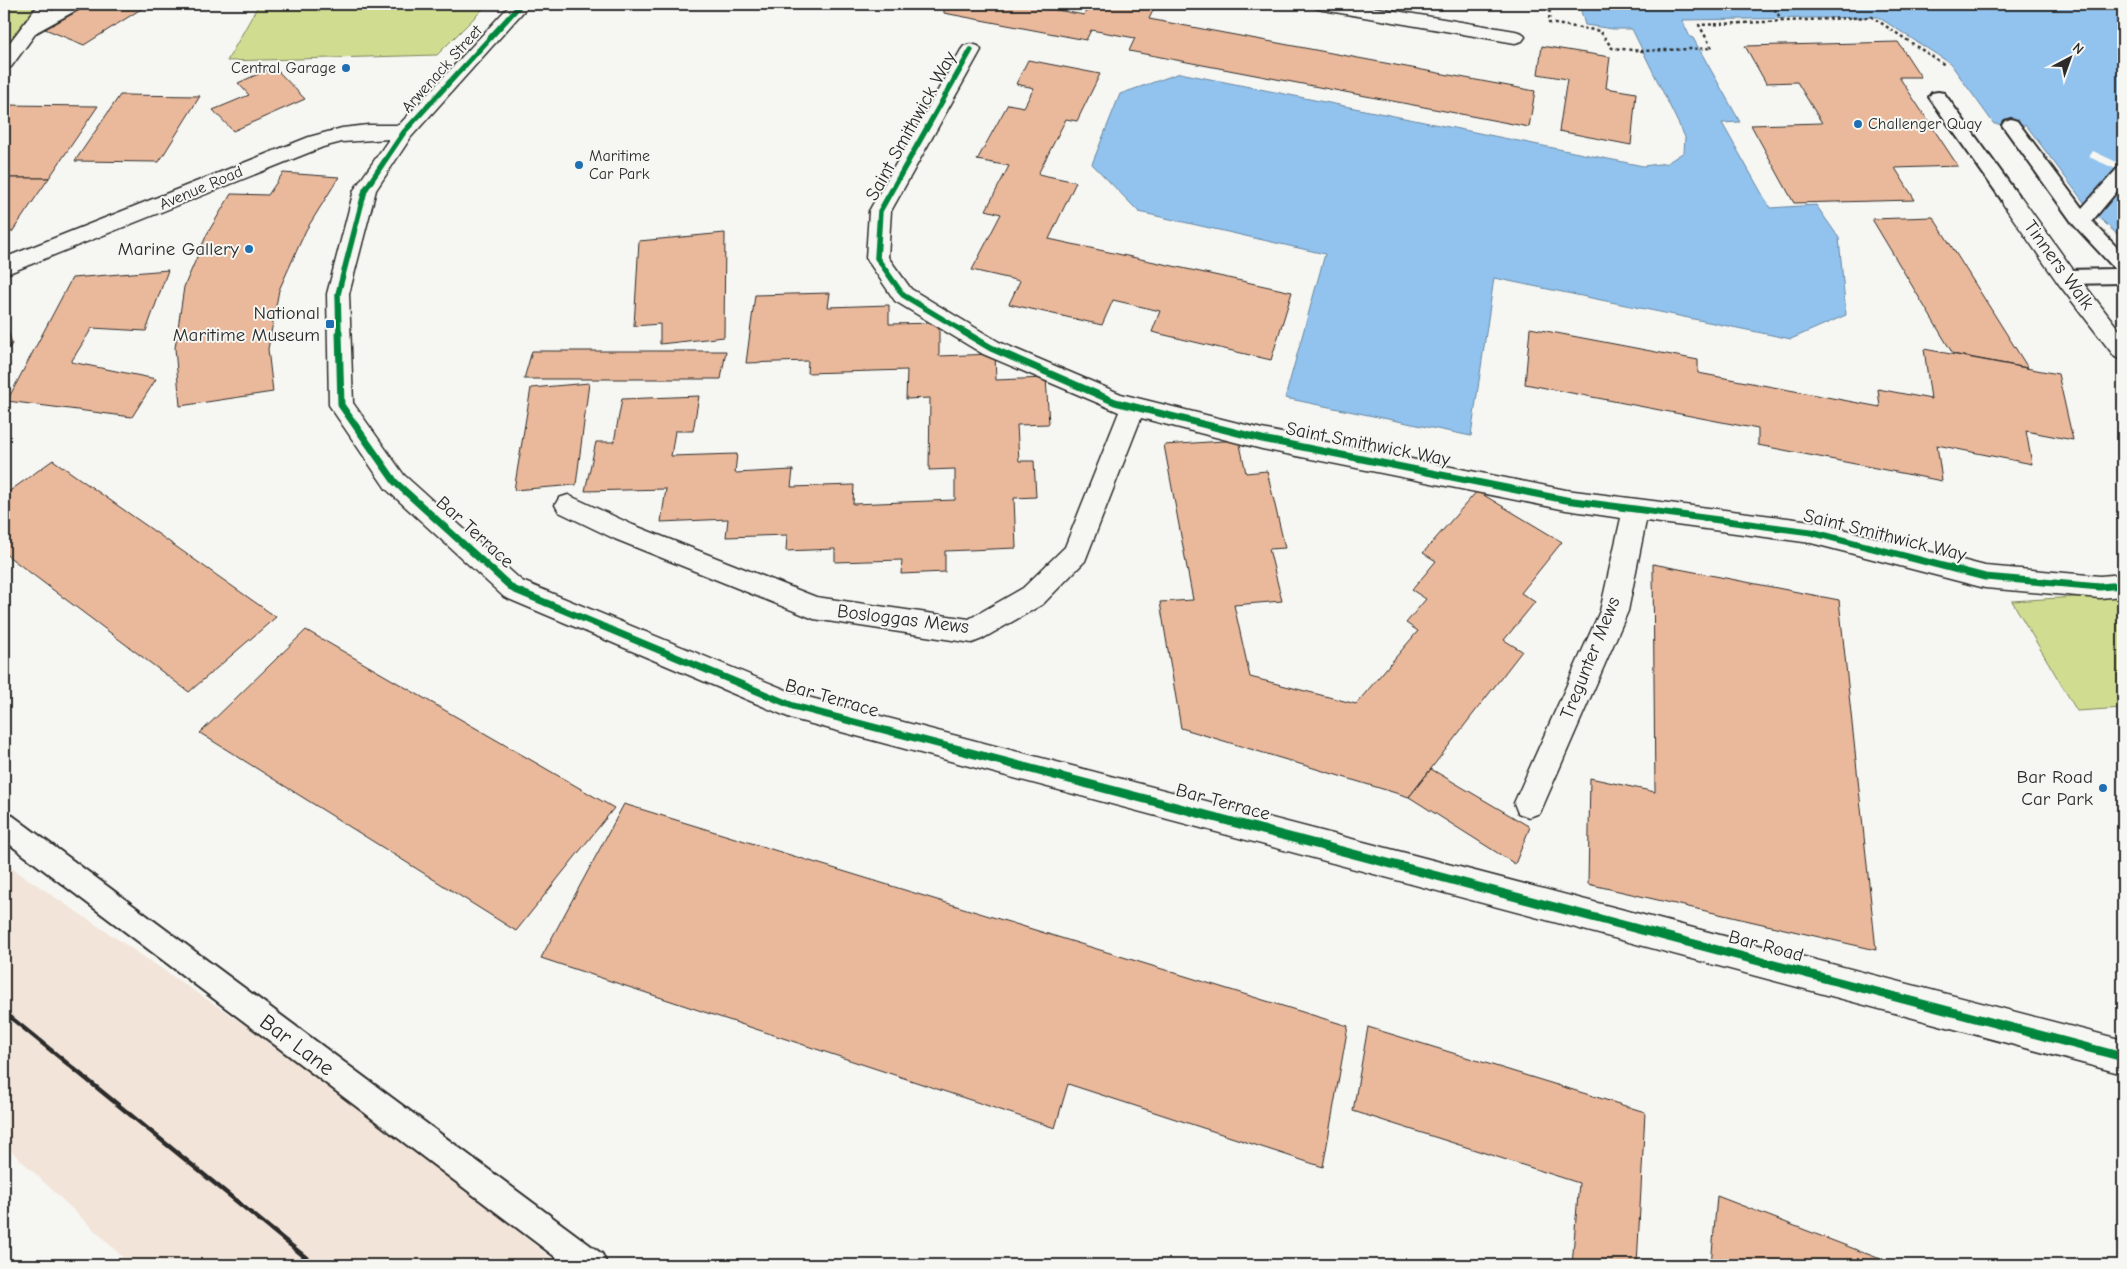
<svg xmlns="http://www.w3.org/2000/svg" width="2127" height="1269" font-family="'Comic Neue',sans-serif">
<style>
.built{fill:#f2e4d8}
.green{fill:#d0dc90;stroke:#7e845e}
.water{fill:#91c3ee;stroke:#6886a0}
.pier{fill:#f6f6f2}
.building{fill:#eab99b;stroke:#2b2b2b}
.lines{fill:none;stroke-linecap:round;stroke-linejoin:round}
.lane-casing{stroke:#2b2b2b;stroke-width:4}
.street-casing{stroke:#2b2b2b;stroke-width:3}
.secondary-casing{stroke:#2b2b2b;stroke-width:3}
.path{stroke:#2b2b2b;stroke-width:2.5;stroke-dasharray:3 3;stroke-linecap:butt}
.lane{fill:#f6f6f2;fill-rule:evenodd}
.street{fill:#f6f6f2;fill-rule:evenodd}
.secondary{fill:#f6f6f2;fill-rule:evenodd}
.rail{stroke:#2b2b2b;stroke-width:4.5}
.cycleway-far2-casing{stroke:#f6f6f2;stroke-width:8}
.cycleway-far1-casing{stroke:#f6f6f2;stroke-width:10}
.cycleway-casing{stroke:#f6f6f2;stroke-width:12}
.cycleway-far2{stroke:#00873e;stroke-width:5.5}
.cycleway-far1{stroke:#00873e;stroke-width:7}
.cycleway{stroke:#00873e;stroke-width:9}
.poi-dot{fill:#1f6fb2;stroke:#f6f6f2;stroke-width:2}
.labels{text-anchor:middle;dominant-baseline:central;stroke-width:4;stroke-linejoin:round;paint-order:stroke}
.far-poi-label{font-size:16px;fill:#2b2b2b;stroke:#f6f6f2;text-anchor:start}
.far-street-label{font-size:16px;fill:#2b2b2b;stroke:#f6f6f2}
.street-label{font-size:19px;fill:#2b2b2b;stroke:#f6f6f2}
.poi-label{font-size:19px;fill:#2b2b2b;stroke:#f6f6f2;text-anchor:end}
.near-street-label{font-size:22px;fill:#2b2b2b;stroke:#f6f6f2}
</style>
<rect width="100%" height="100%" fill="#f6f6f2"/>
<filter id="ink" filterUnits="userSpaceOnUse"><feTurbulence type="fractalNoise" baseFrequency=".02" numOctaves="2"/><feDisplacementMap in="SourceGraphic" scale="10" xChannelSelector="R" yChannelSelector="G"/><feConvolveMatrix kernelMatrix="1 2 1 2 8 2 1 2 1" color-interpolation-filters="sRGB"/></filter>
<g filter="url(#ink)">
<polygon class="built" points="4,863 260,1035 447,1175 560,1265 131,1265 4,1144"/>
<g class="green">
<polygon points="4,4 42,4 4,55"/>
<polygon points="259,4 488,4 437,55 227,61"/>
<polygon points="2123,594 2123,708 2077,711 2012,601"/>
</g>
<polygon class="water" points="1579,4 2123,4 2123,240 2086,205 2026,125 1994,124 1950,63 1878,17 1682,20 1690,37 1693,38 1740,122 1722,123 1770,208 1816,205 1839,238 1846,315 1791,339 1494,278 1471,436 1285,398 1325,254 1139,212 1092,164 1120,94 1180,73 1643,166 1667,163 1684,152 1685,137 1632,29 1613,29 1585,25"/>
<polygon class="pier" points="2093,151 2123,165 2123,186 2097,217 2086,205 2116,169 2089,157"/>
<g class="building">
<polygon points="87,4 98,5 149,4 84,45 45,29"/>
<polygon points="944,4 1025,4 1084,15 1090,4 1156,4 1149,19 1535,91 1529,127 1129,51 1135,38 1091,30 1086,40 944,13"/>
<polygon points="1408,4 1444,4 1442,10"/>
<polygon points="1898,42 1921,77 1899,77 1958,166 1895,168 1915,200 1794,203 1751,125 1822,123 1797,82 1766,83 1745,46"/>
<polygon points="1542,46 1610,57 1606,88 1636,93 1631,145 1559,131 1567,79 1538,74"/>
<polygon points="1028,60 1100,74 1077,121 1066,119 1038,174 1076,182 1049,239 1292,292 1271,360 1152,332 1160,311 1113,300 1102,325 1009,304 1020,281 972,270 1001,214 986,210 1009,166 977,160 1008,104 1024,107 1034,88 1016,84"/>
<polygon points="274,67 305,99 233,131 213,110 249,95 238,83"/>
<polygon points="120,95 200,96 159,162 75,161"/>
<polygon points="4,105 98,106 49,178 4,178"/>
<polygon points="283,173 339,177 306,230 279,290 268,349 273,392 180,406 175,348 184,287 207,234 231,194 268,195"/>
<polygon points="4,178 49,178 12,232 4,232"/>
<polygon points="1933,217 2028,368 1953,354 1872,219"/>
<polygon points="725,233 724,337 660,344 660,324 634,326 639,241"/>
<polygon points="168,270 146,331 92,328 71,362 156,379 132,417 7,401 72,278"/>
<polygon points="830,293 828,307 889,305 889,324 939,323 939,356 995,354 996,380 1046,378 1049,424 1017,425 1019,461 1034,461 1036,497 1014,498 1016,548 945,551 945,572 901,574 902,560 835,562 835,549 786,551 787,535 726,537 728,519 661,522 666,489 585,491 596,442 614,442 622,399 699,396 693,431 675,431 671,456 737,454 735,473 793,470 791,487 854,485 853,504 955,500 955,469 929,470 930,398 906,399 907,370 807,373 808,361 746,363 755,295"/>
<polygon points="4,317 12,344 4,354"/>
<polygon points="1530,328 1698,360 1698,373 1880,407 1878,389 1931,399 1924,349 2058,374 2073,440 2026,431 2032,464 1937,445 1942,481 1758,445 1758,429 1525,384"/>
<polygon points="532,351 726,351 721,379 524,379"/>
<polygon points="589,383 576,485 514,490 531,388"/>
<polygon points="1239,440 1246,473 1267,471 1285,548 1269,549 1282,601 1234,605 1250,677 1356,704 1418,631 1406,623 1426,599 1412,590 1436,561 1423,553 1477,491 1562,542 1521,593 1535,602 1504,640 1522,651 1409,797 1181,728 1160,602 1193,600 1164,445"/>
<polygon points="53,460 276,617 189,692 4,553 4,495"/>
<polygon points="1653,564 1839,600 1876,950 1588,884 1590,778 1655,792"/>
<polygon points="306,630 614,808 516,931 200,733"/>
<polygon points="1431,769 1530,827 1515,864 1409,797"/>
<polygon points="624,804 1348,1026 1323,1167 1068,1084 1055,1128 541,958"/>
<polygon points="1368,1027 1645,1112 1637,1265 1572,1265 1579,1183 1353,1111"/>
<polygon points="1717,1196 1896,1265 1711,1265"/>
</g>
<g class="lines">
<g class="lane-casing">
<g id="lane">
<polygon points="65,4 84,4 82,7 33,34 21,34 19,31 21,28"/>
<polygon points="1938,92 1944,93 2020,198 2022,202 2020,206 2013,208 2006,206 1929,97 1932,93"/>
<polygon points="2011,119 2017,121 2082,208 2117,169 2123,167 2123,184 2092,221 2123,254 2123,283 2066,284 2059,282 2056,277 2059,272 2066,270 2115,269 2074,225 2005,129 2002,125 2005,121"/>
<polygon points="4,813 13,816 602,1254 607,1265 566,1265 4,840"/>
</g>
</g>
<g class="street-casing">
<g id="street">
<polygon points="39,4 57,4 11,67 4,69 4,50"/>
<polygon points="1314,4 1354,4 1515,31 1522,33 1525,37 1522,41 1515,43 1323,10 1316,8"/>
<polygon points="971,44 978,46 981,50 891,211 888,257 911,289 999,342 1121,394 1262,429 1566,490 1811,521 1985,566 2100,576 2123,574 2123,596 2100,598 1985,588 1811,543 1646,521 1628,611 1540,813 1529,817 1518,813 1514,803 1600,611 1621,518 1566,510 1262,449 1141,418 1085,561 1043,604 982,639 972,643 814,619 615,539 559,512 555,505 559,498 568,495 633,525 816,597 969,619 1023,588 1065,547 1119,412 983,354 895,301 866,258 869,211 961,50 964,46"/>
<polygon points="2013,195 2021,197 2074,271 2123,335 2123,360 2115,357 2058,283 2005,207 2002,202 2005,197"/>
</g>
</g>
<g class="secondary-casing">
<polygon id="secondary" points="511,4 530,4 411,137 376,190 349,294 353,403 404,475 522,581 796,694 2123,1040 2123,1074 793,719 504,597 386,489 329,405 327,294 354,190 389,139 342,142 323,147 4,275 4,258 309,137 342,128 368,125 399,125"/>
</g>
<g class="path">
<polyline points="1550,4 1549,23 1600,31 1612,48 1643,51 1712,48 1699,25 1872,17 1945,65"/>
<polyline points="1771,4 1782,20"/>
</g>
<use href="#lane" class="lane"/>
<use href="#street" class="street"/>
<use href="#secondary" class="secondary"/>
<polyline class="rail" points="4,1012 315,1265"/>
<g class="cycleway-far2-casing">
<g id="cycleway-far2">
<polyline points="339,333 338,294 365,190 404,132 521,4"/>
<polyline points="966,333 903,295 877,258 880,211 971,50"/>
</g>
</g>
<g class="cycleway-far1-casing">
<g id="cycleway-far1">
<polyline points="339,332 341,405 395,482 513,589 793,706 957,749"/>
<polyline points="964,332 991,348 1115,402 1262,439 1566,500 1811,532 1985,577 2100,587 2123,585"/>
</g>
</g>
<g class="cycleway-casing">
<polyline id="cycleway" points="952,748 2123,1057"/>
</g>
<use href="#cycleway-far2" class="cycleway-far2"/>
<use href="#cycleway-far1" class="cycleway-far1"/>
<use href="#cycleway" class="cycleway"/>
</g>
</g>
<g class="poi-dot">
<circle cx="346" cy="68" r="5"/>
<circle cx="1858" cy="124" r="5"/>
<circle cx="579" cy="165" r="5"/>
<circle cx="249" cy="249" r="5"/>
<rect x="325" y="319" width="10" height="10" rx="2.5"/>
<circle cx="2103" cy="788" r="5"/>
</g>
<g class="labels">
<g class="far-poi-label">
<text x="336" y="68" text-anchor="end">Central Garage</text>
<text x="1868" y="124">Challenger Quay</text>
<text x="589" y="156">Maritime<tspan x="589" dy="18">Car Park</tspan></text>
</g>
<g class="far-street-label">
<text transform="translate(442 69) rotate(-48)">Arwenack Street</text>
<text transform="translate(201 188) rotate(-23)">Avenue Road</text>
</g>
<g class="street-label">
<text transform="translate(911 126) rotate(-61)">Saint Smithwick Way</text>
<text transform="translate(2059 265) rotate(54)">Tinners Walk</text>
<text transform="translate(1368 444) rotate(11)">Saint Smithwick Way</text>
<text transform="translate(475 532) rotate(42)">Bar Terrace</text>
<text transform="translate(1885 535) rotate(14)">Saint Smithwick Way</text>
<text transform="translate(903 619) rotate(7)">Bosloggas Mews</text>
<text transform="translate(1590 658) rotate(-68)">Tregunter Mews</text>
<text transform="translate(832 698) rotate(16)">Bar Terrace</text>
<text transform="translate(1223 802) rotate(15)">Bar Terrace</text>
<text transform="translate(1766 946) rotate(15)">Bar Road</text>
</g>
<g class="poi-label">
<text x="239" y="249">Marine Gallery</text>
<text x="320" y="313">National<tspan x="320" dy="22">Maritime Museum</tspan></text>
<text x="2093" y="777">Bar Road<tspan x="2093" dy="22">Car Park</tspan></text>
</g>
<g class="near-street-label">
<text transform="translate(297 1045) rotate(37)">Bar Lane</text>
</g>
</g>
<rect width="2127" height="1269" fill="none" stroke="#f6f6f2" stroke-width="20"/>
<rect x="10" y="10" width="2107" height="1249" fill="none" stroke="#2b2b2b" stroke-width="2" filter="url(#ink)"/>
<g transform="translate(2070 58) rotate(41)" stroke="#f6f6f2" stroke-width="4" paint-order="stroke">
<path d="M0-4L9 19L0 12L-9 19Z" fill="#2b2b2b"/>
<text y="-8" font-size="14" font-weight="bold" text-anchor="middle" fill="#2b2b2b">N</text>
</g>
</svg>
